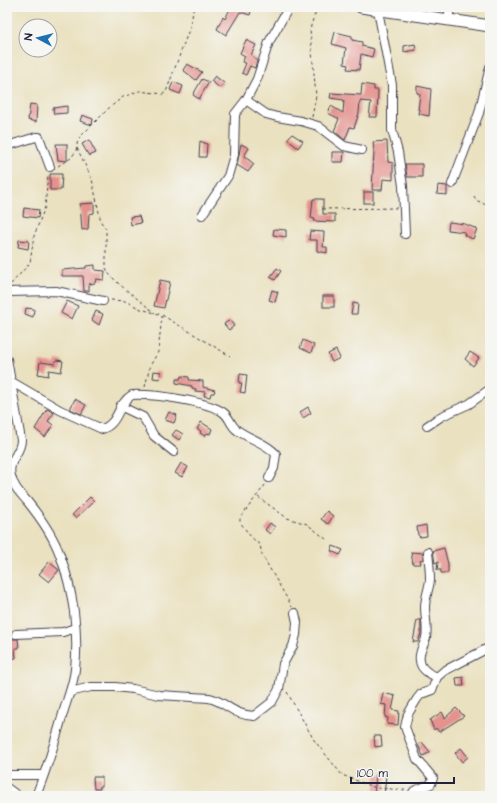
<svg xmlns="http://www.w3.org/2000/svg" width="497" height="803" font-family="'Architects Daughter',sans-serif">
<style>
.building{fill:#e5928e}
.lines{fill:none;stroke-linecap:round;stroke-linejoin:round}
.street-casing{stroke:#403f4f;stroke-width:10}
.secondary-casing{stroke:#403f4f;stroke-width:13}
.path{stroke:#403f4f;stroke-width:1;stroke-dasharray:3 3;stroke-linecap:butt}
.street{stroke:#fff;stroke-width:8}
.secondary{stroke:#fff;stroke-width:11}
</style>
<rect width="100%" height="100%" fill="#f6f6f2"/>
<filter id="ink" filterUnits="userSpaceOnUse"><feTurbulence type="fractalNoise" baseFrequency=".025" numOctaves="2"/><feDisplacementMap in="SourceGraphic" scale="8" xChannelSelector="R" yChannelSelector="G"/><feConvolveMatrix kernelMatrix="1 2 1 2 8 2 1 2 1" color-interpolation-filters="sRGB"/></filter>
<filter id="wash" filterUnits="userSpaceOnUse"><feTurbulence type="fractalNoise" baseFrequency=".012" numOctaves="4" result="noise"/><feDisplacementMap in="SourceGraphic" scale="16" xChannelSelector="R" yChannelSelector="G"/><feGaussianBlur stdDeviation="0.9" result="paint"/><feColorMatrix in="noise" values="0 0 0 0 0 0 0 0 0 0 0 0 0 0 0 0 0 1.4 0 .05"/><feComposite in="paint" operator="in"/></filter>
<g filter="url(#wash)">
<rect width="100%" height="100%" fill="#eae1c0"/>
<g id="blocks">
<g class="building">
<polygon points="228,7 252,7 250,15 240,12 226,35 217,29 223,17 225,19 230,9"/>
<polygon points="335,32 352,36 352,40 362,42 362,46 374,49 372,57 361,54 359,70 347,69 348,65 344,64 346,48 332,44"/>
<polygon points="246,40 256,45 251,55 257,60 255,68 250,66 246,75 242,73 246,63 242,62 245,56 240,53"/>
<polygon points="415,44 416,50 404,52 404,46"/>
<polygon points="187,64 202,72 196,80 183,70"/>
<polygon points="215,76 224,83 220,88 211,81"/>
<polygon points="202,79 209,82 199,99 193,95"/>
<polygon points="173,82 183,86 180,94 170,90"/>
<polygon points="362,84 374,86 374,90 378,90 377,117 369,117 371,102 360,101 359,113 354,128 350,127 345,140 334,131 339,119 328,113 331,106 343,113 344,100 330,98 331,93 361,95"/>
<polygon points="417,86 431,89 429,116 419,114 420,110 418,110 420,94 417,93"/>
<polygon points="30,104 37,105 36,122 28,120"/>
<polygon points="67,106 67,113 54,114 53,108"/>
<polygon points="82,115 93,119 92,125 80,121"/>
<polygon points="292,134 303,141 298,148 287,139"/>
<polygon points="89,140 96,153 89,156 82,144"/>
<polygon points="200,141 207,144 206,157 199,157"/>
<polygon points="387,141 388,162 393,163 393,180 383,179 382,190 372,190 374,151 373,142"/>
<polygon points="56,144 67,144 67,161 58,160"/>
<polygon points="241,144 249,148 244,156 254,164 248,172 237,165"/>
<polygon points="332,152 344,152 343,162 332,162"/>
<polygon points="405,164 422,164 422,177 407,177"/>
<polygon points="50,174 62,174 61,190 50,190"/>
<polygon points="438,185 447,186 447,195 437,194"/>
<rect x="364" y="192" width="9" height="11"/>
<polygon points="313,199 323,199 323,214 335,214 335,222 314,221 315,219 311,218"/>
<polygon points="94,203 94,213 89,214 88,229 82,230 80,204"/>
<polygon points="24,208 39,210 38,218 23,216"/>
<polygon points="139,216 141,223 131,225 130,217"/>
<polygon points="449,222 465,224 477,229 473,239 464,235 465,232 448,230"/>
<polygon points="274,229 286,230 286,237 273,235"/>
<polygon points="310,231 324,232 323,247 327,247 327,253 317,251 317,240 309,240"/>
<polygon points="19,240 29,241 28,249 18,247"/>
<polygon points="95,265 95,270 105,271 104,280 96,279 95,283 89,284 89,291 84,291 83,276 62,276 62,270 86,268 86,266"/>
<polygon points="277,268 281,271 275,280 270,277"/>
<polygon points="160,280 170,282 164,308 154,306"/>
<polygon points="272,290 278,292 275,302 269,300"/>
<rect x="323" y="296" width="11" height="11"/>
<polygon points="67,301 78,306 72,319 61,313"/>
<polygon points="353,303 358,304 357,314 351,314"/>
<polygon points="26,308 34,309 33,317 25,314"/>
<polygon points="96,311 103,314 99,325 92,320"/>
<polygon points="230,320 234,326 229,330 224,324"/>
<polygon points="303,340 314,345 311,353 300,348"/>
<polygon points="336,350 340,358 332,362 328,354"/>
<polygon points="470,352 479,358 473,366 465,359"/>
<polygon points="56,360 63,361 61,372 49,370 48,376 38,374 40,362 55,364"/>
<polygon points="154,371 161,372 160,379 153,378"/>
<polygon points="240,374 247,375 245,393 240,392 242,383 239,383"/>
<polygon points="181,376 189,377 189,380 203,381 203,387 215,390 214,393 211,393 210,397 204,396 205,392 195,391 196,389 192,388 192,386 176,383 176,379 180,379"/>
<polygon points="75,399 86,405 81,414 70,409"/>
<polygon points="308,407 311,413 303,418 300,412"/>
<polygon points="47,409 54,413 48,421 53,425 45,437 35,429"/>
<polygon points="169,412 177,415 174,423 165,420"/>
<polygon points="201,422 212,429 210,434 207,433 205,436 200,433 201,431 197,429"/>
<polygon points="176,430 183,434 179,440 172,435"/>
<polygon points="181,463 188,467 182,477 175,473"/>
<polygon points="90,497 94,501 76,518 72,515"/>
<polygon points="327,511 333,516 328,524 321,519"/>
<polygon points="270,523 275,527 270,534 265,530"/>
<polygon points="426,525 427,536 420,537 418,535 417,527"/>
<polygon points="333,546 343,550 340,555 331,551"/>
<polygon points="444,548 448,564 448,573 441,573 441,570 437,570 438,562 435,563 433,551"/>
<polygon points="411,552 423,553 423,559 420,560 421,564 413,564"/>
<polygon points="49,562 59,570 49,582 39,574"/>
<polygon points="417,620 421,620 421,633 418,642 413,642"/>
<polygon points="7,639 18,639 19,648 15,648 16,658 7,659"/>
<polygon points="463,677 464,686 457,686 456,678"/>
<polygon points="383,693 395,696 392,710 399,711 398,725 387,724 388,718 385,717 386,705 381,704"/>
<polygon points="456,708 464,716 439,732 436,728 434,730 430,720 442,712 445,718"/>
<polygon points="374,736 381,736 382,746 375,747"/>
<polygon points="422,742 430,752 423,756 418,745"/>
<polygon points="461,748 468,757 462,762 455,753"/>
<polygon points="376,774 386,775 384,796 374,796"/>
<polygon points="93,777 102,777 102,786 100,786 100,789 94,789"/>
</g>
</g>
</g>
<g filter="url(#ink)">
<use href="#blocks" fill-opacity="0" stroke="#403f4f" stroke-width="1"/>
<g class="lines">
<g class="street-casing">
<g id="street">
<polyline points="378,10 392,85 392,130 398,152 403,186 405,234"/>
<polyline points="448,20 450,7"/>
<polyline points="246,100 266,114 277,117 301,121 318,126 344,146 362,150"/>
<polyline points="7,146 36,137 39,137 50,167"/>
<polyline points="452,184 479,113 490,67"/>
<polyline points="202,215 228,176 234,155 235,114 246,100 257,79 269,42 289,7"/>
<polyline points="7,292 56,291 103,301"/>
<path d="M 7,359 L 21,440 C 21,454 7,460 11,476 C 13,486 20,493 27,501 C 40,517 53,535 60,555 C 73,590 79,631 75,669 C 74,682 68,697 64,710 C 56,739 47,768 36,796"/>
<path d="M 12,382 L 60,410 L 102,429 C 119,424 117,404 132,395 C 152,394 209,401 224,413 C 230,418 231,426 237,430 C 249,439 265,442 276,454 L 274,468 L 269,478"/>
<polyline points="120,406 143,417 154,436 174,452"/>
<polyline points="427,426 442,416 469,404 490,389"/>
<path d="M 428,552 C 429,561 430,570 430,580 C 429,589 425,598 425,607 C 425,617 428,627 426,638 C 424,646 418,652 420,661 C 421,670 430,674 437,677"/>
<polyline points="16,634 63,632 75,628"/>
<path d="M 70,692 L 91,687 L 115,687 L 133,689 L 159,695 L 209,698 C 227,702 232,715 254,716 L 272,702 L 279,689 L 283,664 L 293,646 L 296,635 L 297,622 L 295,613"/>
<polyline points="7,775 43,775"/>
<polyline points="7,788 18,796"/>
<polyline points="411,796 414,791 431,784 433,778 417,759 405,727 408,714 417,699 421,694 432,690 437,677 444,671 490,647"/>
</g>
</g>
<g class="secondary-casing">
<polyline id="secondary" points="361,7 490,26"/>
</g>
<g class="path">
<polyline points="312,117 316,96 310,29 314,16 320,7"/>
<polyline points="77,148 92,179 101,222 106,229 106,268 109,274 119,284 155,313"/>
<polyline points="58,166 71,158 76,151 78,139 109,108 123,97 139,91 163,94 166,92 190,27 194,7"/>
<polyline points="474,196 476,200 490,207"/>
<polyline points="322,209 397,208"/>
<polyline points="11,284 30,263 34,236 45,207 48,174"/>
<polyline points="111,300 125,301 141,309 162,315 230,356"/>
<polyline points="145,387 150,366 158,352 162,316"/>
<polyline points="265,485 240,518 240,522 251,537 260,545 262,555 292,607"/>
<polyline points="258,497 287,518 307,524 326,539"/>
<polyline points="287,692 314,740 342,775 376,788 406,790"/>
</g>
<use href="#street" class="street"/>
<use href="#secondary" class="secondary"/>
</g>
</g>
<rect width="497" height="803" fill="none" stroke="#f6f6f2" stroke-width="24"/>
<g transform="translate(38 38) rotate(277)"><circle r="19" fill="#f6f6f2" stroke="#a1a1a9"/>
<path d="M0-3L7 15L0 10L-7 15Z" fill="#1f6fb2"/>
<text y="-6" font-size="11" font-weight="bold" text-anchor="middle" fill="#22223b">N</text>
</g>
<path d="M351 777v6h103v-6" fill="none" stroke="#22223b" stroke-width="2"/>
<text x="357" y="777" font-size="12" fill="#22223b" stroke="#f6f6f2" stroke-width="3" paint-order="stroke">100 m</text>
</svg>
